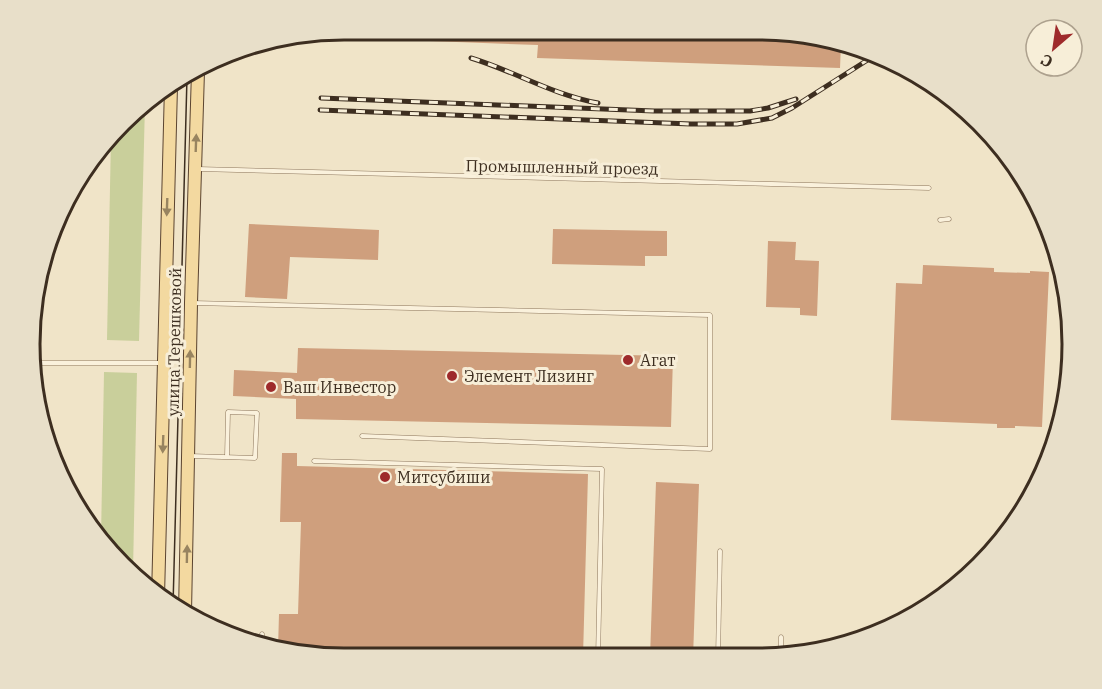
<svg xmlns="http://www.w3.org/2000/svg" width="1102" height="689" font-family="'IBM Plex Serif',serif">
<style>
.green{fill:#c9cf9b}
.building{fill:#cf9f7d}
.lines{fill:none;stroke-linecap:round;stroke-linejoin:round}
.lane-casing{stroke:#8d765c;stroke-width:5}
.primary-casing{stroke:#5b4430;stroke-width:14}
.lane{stroke:#faf1dc;stroke-width:4}
.primary{stroke:#f3d9a0;stroke-width:12}
.tram{stroke:#3d2e20;stroke-width:1.5}
.rail-casing{stroke:#3d2e20;stroke-width:5}
.rail{stroke:#f7eed8;stroke-width:3;stroke-dasharray:9;stroke-linecap:butt}
.oneway{fill:#988460}
.poi-dot{fill:#9e2a2b;stroke:#f7eed8;stroke-width:2}
.labels{text-anchor:middle;dominant-baseline:central;stroke-width:6;stroke-linejoin:round;paint-order:stroke}
.street-label{font-size:16px;fill:#3d2e20;stroke:#f7eed8}
.poi-label{font-size:16px;fill:#3d2e20;stroke:#f7eed8;text-anchor:start}
.rim{fill:none;stroke:#3d2e20;stroke-width:3}
</style>
<rect width="100%" height="100%" fill="#f0e4c8"/>
<g class="green">
<polygon points="145,104 139,341 107,340 111,137"/>
<polygon points="104,372 137,373 133,572 101,538"/>
</g>
<g class="building">
<polygon points="345,30 798,33 841,44 840,68 537,58 538,45 323,37 323,34"/>
<polygon points="249,224 379,230 378,260 290,257 287,299 245,297"/>
<polygon points="553,229 667,231 667,256 645,256 645,266 552,264"/>
<polygon points="768,241 796,242 795,260 819,261 817,316 800,315 800,308 766,307"/>
<polygon points="923,265 994,268 994,272 1030,273 1030,271 1049,272 1042,427 1015,426 1015,428 997,428 997,424 891,420 896,283 922,284"/>
<polygon points="298,348 673,356 671,427 296,419 296,399 233,396 234,370 297,373"/>
<polygon points="1059,400 1063,401 1061,426 1052,445 1049,444"/>
<polygon points="282,453 297,453 297,466 588,474 583,657 304,656 278,649 279,614 298,614 301,522 280,522"/>
<polygon points="656,482 699,484 693,658 650,658"/>
</g>
<g class="lines">
<g class="lane-casing">
<g id="lane">
<polyline points="198,169 929,188"/>
<polyline points="940,220 949,219"/>
<polyline points="193,303 710,315 710,449 362,436"/>
<polyline points="33,363 161,363"/>
<polyline points="190,456 255,458 257,413 228,412 227,457"/>
<polyline points="314,461 602,469 598,658"/>
<polyline points="262,645 262,634"/>
<polyline points="718,658 720,551"/>
<polyline points="781,658 781,637"/>
</g>
</g>
<g class="primary-casing">
<g id="primary">
<polyline points="158,597 171,86"/>
<polyline points="185,613 191,303 198,71"/>
</g>
</g>
<use href="#lane" class="lane"/>
<use href="#primary" class="primary"/>
<polyline class="tram" points="173,606 187,77"/>
<g class="rail-casing">
<g id="rail">
<path d="M 471,58 C 514,71 553,95 598,103"/>
<polyline points="321,98 654,111 750,111 768,108 796,99"/>
<polyline points="320,110 691,124 737,124 772,118 792,108 877,54"/>
</g>
</g>
<use href="#rail" class="rail"/>
</g>
<defs><path id="oneway-solid" d="M-6-.8H1V-3.2L6.5 0L1 3.2V.8H-6Z" transform="scale(1.5)"/></defs>
<g class="oneway">
<use href="#oneway-solid" transform="translate(196 143) rotate(-88)"/>
<use href="#oneway-solid" transform="translate(167 207) rotate(92)"/>
<use href="#oneway-solid" transform="translate(190 359) rotate(-89)"/>
<use href="#oneway-solid" transform="translate(163 444) rotate(92)"/>
<use href="#oneway-solid" transform="translate(187 554) rotate(-89)"/>
</g>
<g class="poi-dot">
<circle cx="628" cy="360" r="6"/>
<circle cx="452" cy="376" r="6"/>
<circle cx="271" cy="387" r="6"/>
<circle cx="385" cy="477" r="6"/>
</g>
<g class="labels">
<g class="street-label">
<text transform="translate(562 167) rotate(1)">Промышленный проезд</text>
<text transform="translate(174 342) rotate(-89)">улица Терешковой</text>
</g>
<g class="poi-label">
<text x="640" y="360">Агат</text>
<text x="464" y="376">Элемент Лизинг</text>
<text x="283" y="387">Ваш Инвестор</text>
<text x="397" y="477">Митсубиши</text>
</g>
</g>
<path d="M0 0H1102V689H0ZM344 40H758A304 304 0 0 1 1062 344V344A304 304 0 0 1 758 648H344A304 304 0 0 1 40 344V344A304 304 0 0 1 344 40Z" fill="#e8dfc9" fill-rule="evenodd"/>
<path class="rim" d="M344 40H758A304 304 0 0 1 1062 344V344A304 304 0 0 1 758 648H344A304 304 0 0 1 40 344V344A304 304 0 0 1 344 40Z"/>
<g transform="translate(1054 48) rotate(209)"><circle r="28" fill="#f7eed8" stroke="#ada18e" stroke-width="1.5"/>
<path d="M0-4.5L10 22L0 15L-10 22Z" fill="#9e2a2b"/>
<text y="-9" font-size="16" font-weight="bold" text-anchor="middle" fill="#3d2e20">С</text>
</g>
</svg>
